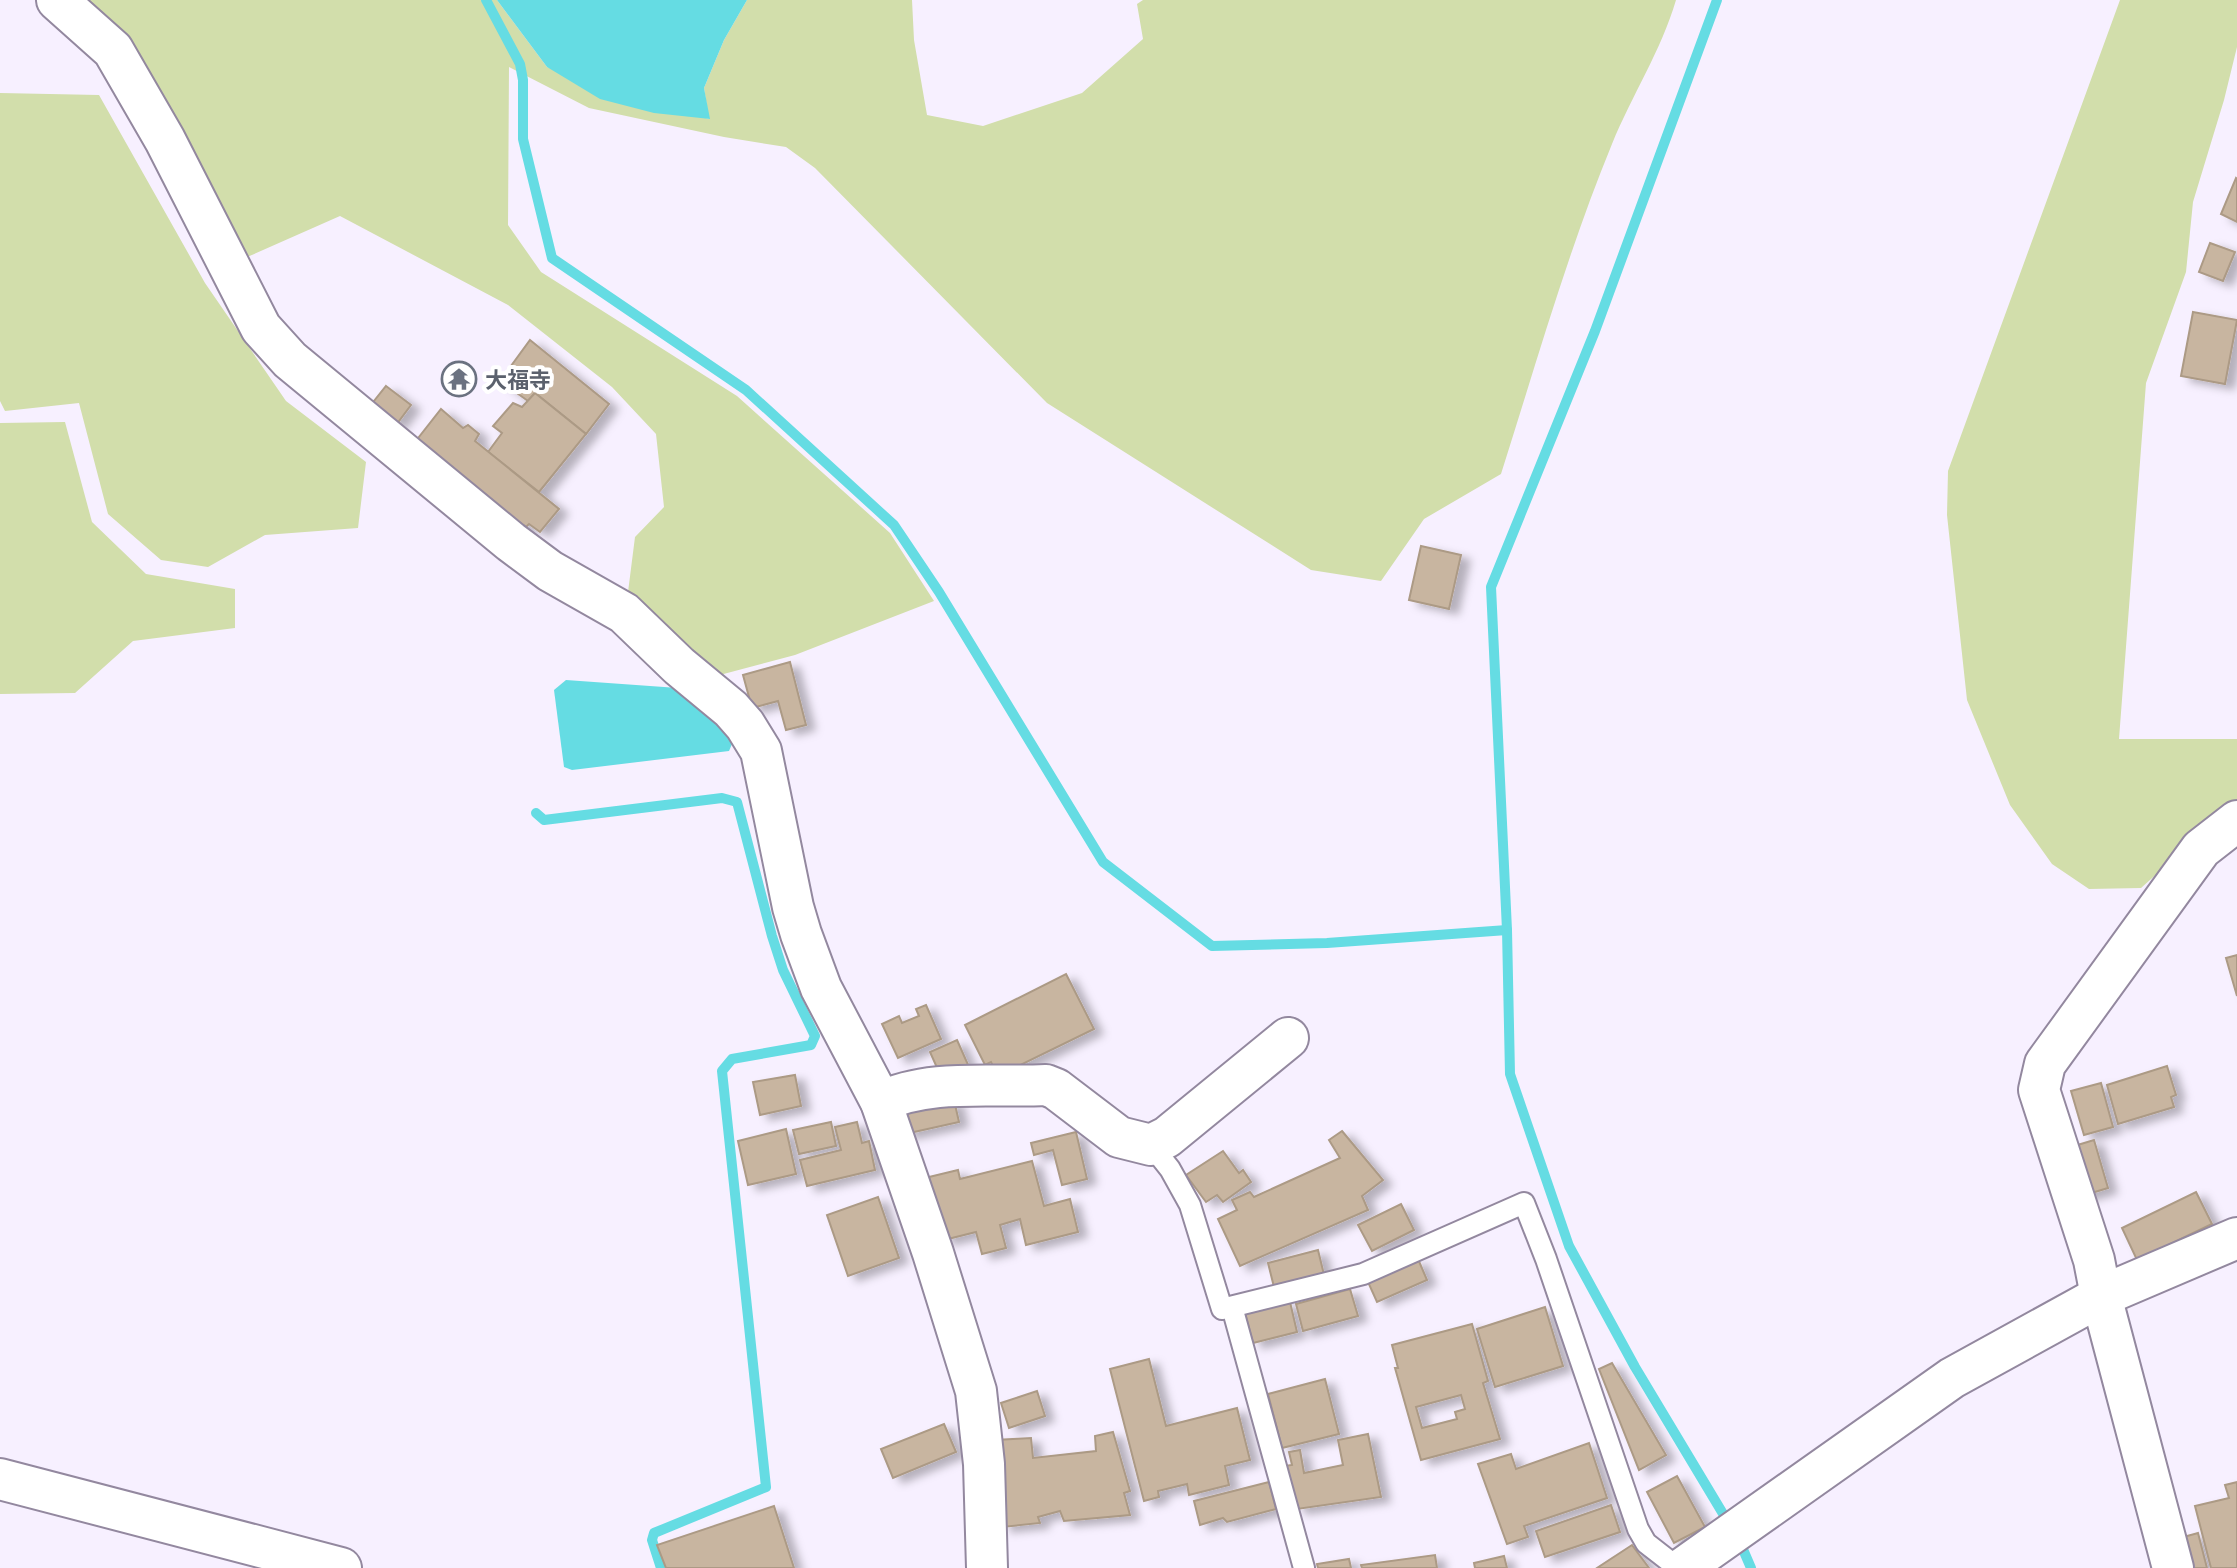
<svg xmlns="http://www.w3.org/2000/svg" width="2237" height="1568" font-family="Barlow,'Noto Sans JP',sans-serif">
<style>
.green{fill:#d2deab}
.water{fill:#65dce3}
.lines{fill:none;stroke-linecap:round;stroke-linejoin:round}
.stream{stroke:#65dce3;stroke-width:10}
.building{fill:#c8b5a0;stroke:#ac9a85;stroke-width:2;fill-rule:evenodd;filter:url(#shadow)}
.service-casing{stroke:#93889f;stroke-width:24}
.minor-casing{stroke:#93889f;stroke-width:44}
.service{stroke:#fff;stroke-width:20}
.minor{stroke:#fff;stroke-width:40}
.labels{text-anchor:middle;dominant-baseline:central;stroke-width:8;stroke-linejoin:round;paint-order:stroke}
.worship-label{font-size:22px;font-weight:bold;fill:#5b616d;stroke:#fff;text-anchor:start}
</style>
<defs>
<filter id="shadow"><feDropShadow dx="9" dy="5" stdDeviation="4" flood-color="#0004"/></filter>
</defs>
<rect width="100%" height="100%" fill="#f7f0ff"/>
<g class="green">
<path d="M 78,0 L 497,0 L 547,67 L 709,119 L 704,88 L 724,40 L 747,0 L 912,0 L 914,40 L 927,115 L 983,126 L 1082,93 L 1143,39 L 1137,4 L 1143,0 L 1676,0 C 1661,51 1632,95 1612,144 C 1568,251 1536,364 1501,474 L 1424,519 L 1381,581 L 1311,570 L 1047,403 L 815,168 L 786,147 L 724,137 L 589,108 L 509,67 L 508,225 L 541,272 L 737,396 L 890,533 L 934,601 L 795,655 L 716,676 L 627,600 L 635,537 L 664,507 L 656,434 L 612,387 L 508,305 L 340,216 L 236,262 Z"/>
<polygon points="2120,0 2237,0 2237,47 2224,100 2193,202 2186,272 2146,383 2119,739 2237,739 2237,802 2141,888 2089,889 2052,864 2010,805 1967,700 1947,515 1948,471"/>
<polygon points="0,93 99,95 205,283 286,401 366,462 358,528 265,535 208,567 161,560 108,514 79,403 5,411 0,401"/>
<polygon points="65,422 92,522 146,574 235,589 235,628 133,641 75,693 0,694 0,423"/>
</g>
<g class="water">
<polygon points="497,0 747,0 724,40 704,88 710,119 654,113 600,99 547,67"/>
<polygon points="566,680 678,688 730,734 732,744 729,751 572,770 564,767 554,690"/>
</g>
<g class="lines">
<g class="stream">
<polyline points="486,0 520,64 523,80 523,139 552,258 746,390 894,525 939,592 1103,862 1212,946 1327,943 1507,930"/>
<polyline points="1717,0 1595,331 1491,587 1507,930 1510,1074 1569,1246 1635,1367 1731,1527"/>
<polyline points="536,813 544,820 722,798 737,802 772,936 783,970 815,1036 811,1045 732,1059 722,1071 766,1487 654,1533 652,1540 661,1568"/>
<polyline points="1739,1540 1751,1568"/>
</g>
</g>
<g class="building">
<polygon points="2236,178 2237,179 2237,222 2221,214"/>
<polygon points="2210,243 2235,252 2223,281 2199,272"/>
<polygon points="2193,312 2237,320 2225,384 2181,376"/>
<polygon points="530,340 609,404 586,434 535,393 528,401 500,381"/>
<polygon points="386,386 411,405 396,425 370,406"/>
<polygon points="535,393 586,434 539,492 488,452 502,433 493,426 513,403 522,407"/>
<polygon points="441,409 463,428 468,425 479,434 475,441 559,509 540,532 529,524 525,528 415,442"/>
<polygon points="1421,546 1461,555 1449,609 1409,600"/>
<polygon points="790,662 806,725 786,730 778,701 752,708 743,675"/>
<polygon points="2237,955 2237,996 2226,958"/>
<polygon points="1066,974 1094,1029 998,1076 991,1062 985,1065 965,1025"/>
<polygon points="926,1005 941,1039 898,1058 882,1024 899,1016 902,1023 919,1016 916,1009"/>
<polygon points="957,1040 969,1067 942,1079 930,1052"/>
<polygon points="2167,1066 2176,1095 2171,1097 2174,1107 2118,1124 2107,1085"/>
<polygon points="795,1075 801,1106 760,1115 753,1082"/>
<polygon points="2101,1083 2113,1127 2084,1135 2071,1091"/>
<polygon points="954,1100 959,1122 905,1134 901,1112"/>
<polygon points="831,1122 836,1146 799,1154 793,1130"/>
<polygon points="857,1122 862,1143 869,1141 875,1170 807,1186 800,1160 841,1150 835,1127"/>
<polygon points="786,1129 796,1174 748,1185 738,1141"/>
<polygon points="1342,1131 1383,1180 1362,1196 1368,1210 1240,1266 1218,1219 1237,1210 1232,1200 1250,1192 1254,1197 1340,1158 1329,1140"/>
<polygon points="1076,1132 1087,1179 1062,1185 1053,1150 1034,1155 1031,1143"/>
<polygon points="2094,1140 2108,1188 2075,1198 2061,1150"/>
<polygon points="1223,1151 1239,1173 1243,1170 1251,1182 1223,1202 1217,1195 1206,1202 1186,1175"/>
<polygon points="1032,1161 1044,1206 1070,1199 1078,1232 1026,1245 1020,1219 1000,1225 1006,1248 982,1254 976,1232 944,1240 929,1177 958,1170 960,1179"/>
<polygon points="2196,1192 2212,1224 2137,1260 2122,1228"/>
<polygon points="878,1197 899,1258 848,1276 827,1215"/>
<polygon points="1401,1204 1414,1230 1372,1251 1358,1225"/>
<polygon points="1318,1250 1326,1283 1276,1295 1268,1263"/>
<polygon points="1418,1259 1427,1280 1377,1302 1368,1282"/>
<polygon points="1350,1289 1358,1316 1303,1331 1296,1304"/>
<polygon points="1290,1302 1297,1332 1253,1343 1245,1313"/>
<polygon points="1545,1307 1563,1366 1495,1387 1477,1329"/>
<path d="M 1472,1324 L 1488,1381 L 1483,1383 L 1500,1439 L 1421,1460 L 1395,1368 L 1398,1368 L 1392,1345 ZM 1461,1395 L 1465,1409 L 1455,1412 L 1457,1419 L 1422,1428 L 1416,1407 Z"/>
<polygon points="1149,1359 1166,1426 1237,1408 1250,1460 1225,1466 1229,1485 1189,1495 1187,1484 1158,1491 1159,1497 1144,1501 1110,1369"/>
<polygon points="1612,1363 1666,1455 1639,1470 1599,1369"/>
<polygon points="1325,1379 1339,1434 1282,1448 1268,1394"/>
<polygon points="1037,1391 1045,1416 1009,1428 1001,1403"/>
<polygon points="944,1424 956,1452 893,1478 881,1449"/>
<polygon points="1113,1432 1130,1491 1124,1493 1130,1515 1064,1521 1060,1511 1038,1517 1040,1523 1002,1527 995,1440 1031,1438 1033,1458 1096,1451 1095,1436"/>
<polygon points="1368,1434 1381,1497 1297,1509 1284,1466 1292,1465 1289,1452 1300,1450 1304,1473 1343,1465 1338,1440"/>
<polygon points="1589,1443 1607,1498 1524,1526 1528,1537 1507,1544 1478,1464 1511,1454 1516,1469"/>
<polygon points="1677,1476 1705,1527 1674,1543 1647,1492"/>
<polygon points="1269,1482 1276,1509 1227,1522 1223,1518 1200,1525 1194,1501"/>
<polygon points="2237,1482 2237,1568 2211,1568 2195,1506 2229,1498 2225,1485"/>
<polygon points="1611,1505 1620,1532 1545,1557 1536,1531"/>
<polygon points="774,1506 794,1568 666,1568 657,1545"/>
<polygon points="2198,1533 2207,1568 2176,1568 2169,1541"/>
<polygon points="1632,1545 1649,1568 1597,1568"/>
<polygon points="1435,1555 1437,1568 1362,1568 1361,1565"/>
<polygon points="1504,1556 1507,1568 1475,1568 1474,1563"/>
<polygon points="1349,1559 1351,1568 1318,1568 1317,1564"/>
</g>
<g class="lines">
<g class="service-casing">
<g id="service">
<polyline points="1151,1145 1170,1169 1190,1205 1222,1309 1363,1274 1524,1203 1546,1259 1638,1529 1646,1543 1678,1568"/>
<polyline points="1232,1307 1304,1568"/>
</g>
</g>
<g class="minor-casing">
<g id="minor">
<polyline points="57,0 113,50 165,140 261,328 290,360 511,542 550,571 624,613 679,666 731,709 745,725 761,751 793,907 801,934 821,988 881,1102 933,1253 976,1391 984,1464 987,1568"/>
<path d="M 881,1102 C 929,1078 993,1088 1046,1085 L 1056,1089 L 1119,1137 L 1151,1145 L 1167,1137 L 1288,1038"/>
<polyline points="0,1479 341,1568"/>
<polyline points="1683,1568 1952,1378 2101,1296 2237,1238"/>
<polyline points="2173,1568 2101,1296 2094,1260 2039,1090 2045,1064 2201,849 2237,821"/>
</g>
</g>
<use href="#service" class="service"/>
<use href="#minor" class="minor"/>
</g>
<defs>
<g id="temple-ring" transform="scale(1.8)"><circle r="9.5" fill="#fff" stroke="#6b7280" stroke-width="1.5"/><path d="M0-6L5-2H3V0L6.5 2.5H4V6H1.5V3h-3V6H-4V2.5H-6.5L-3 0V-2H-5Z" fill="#6b7280"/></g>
</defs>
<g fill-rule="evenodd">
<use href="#temple-ring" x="459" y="379"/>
</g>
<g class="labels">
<g class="worship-label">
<text x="485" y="379">大福寺</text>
</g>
</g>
</svg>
